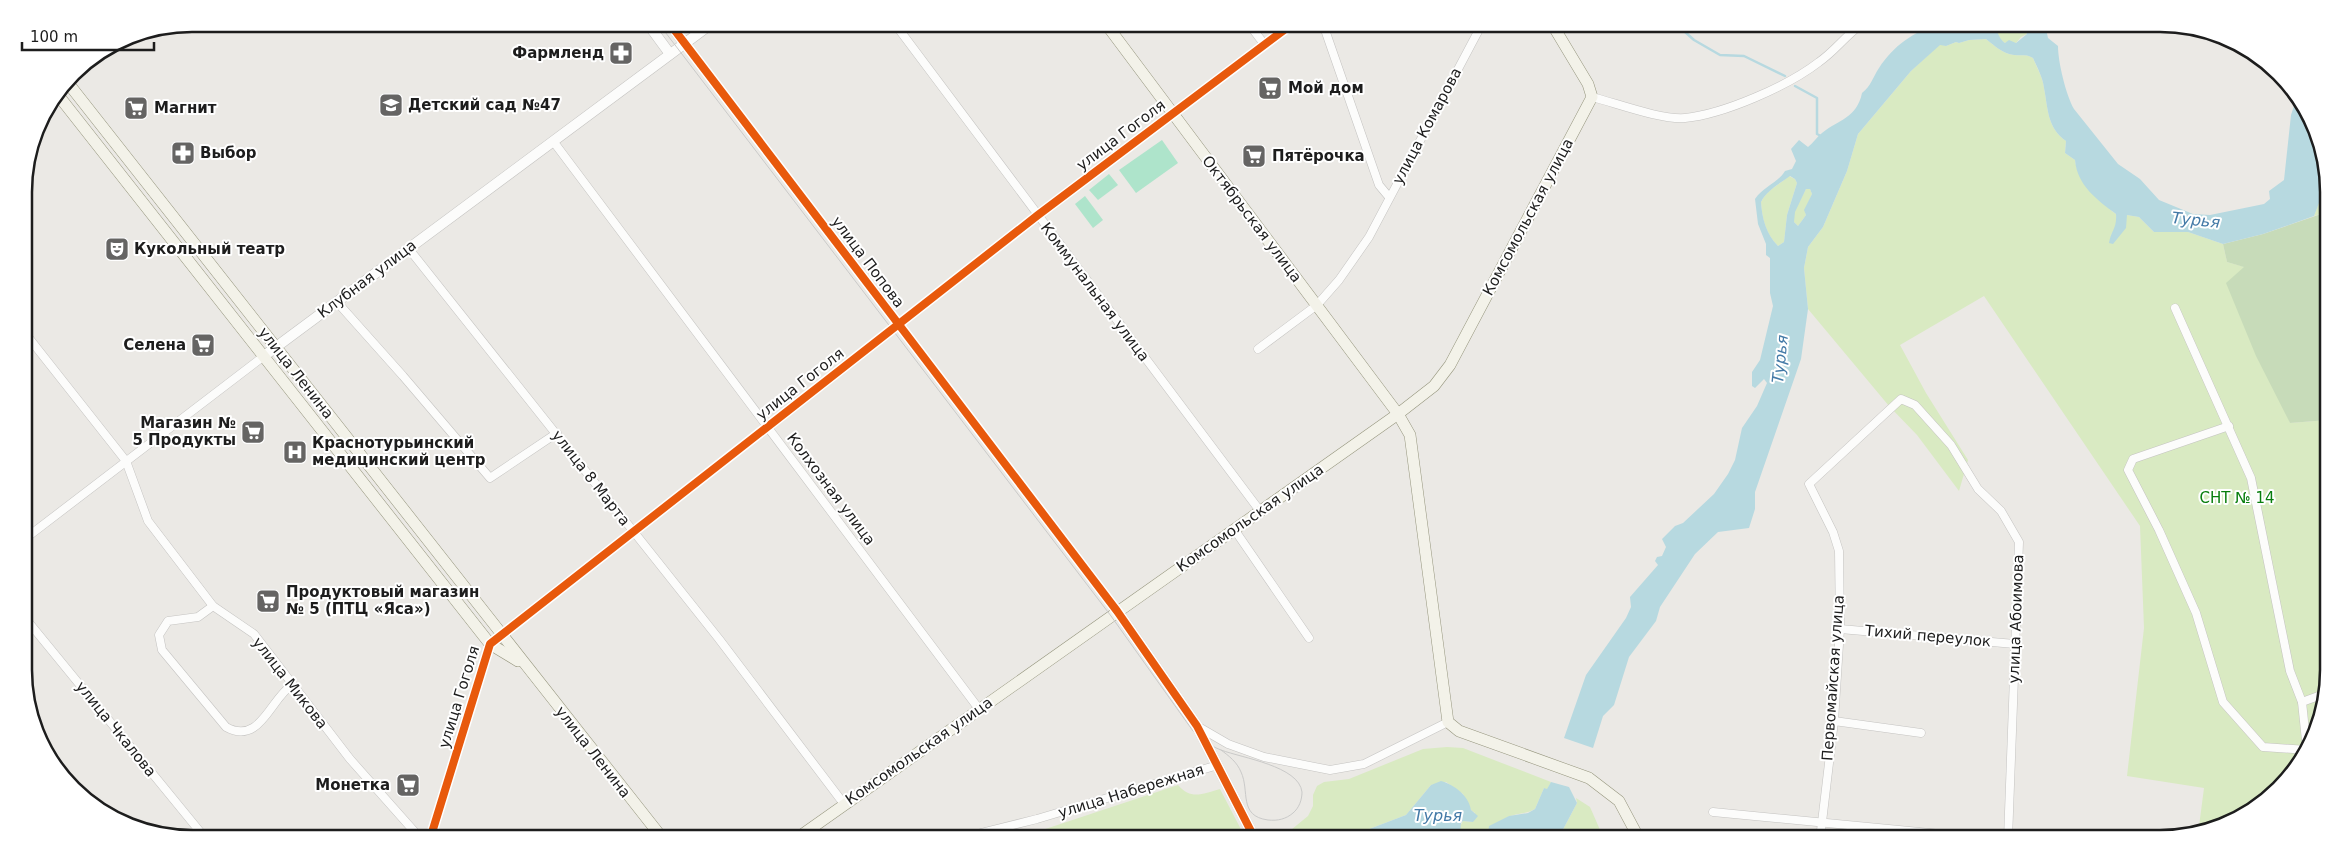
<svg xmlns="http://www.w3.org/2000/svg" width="2352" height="863" font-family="'DejaVu Sans',sans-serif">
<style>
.grass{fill:#d9eac2}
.forest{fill:#c7dbb9}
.pitch{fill:#aee4cb}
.water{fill:#b7d9e0;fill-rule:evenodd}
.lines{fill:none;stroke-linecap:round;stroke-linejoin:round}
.stream{stroke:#b7d9e0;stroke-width:2.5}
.minor-casing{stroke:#c4c3c1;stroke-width:9}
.tertiary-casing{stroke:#c4c3c1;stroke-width:11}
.secondary-casing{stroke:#95957d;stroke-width:12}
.minor{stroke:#fcfcfb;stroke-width:8}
.tertiary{stroke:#fcfcfb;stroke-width:10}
.secondary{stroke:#f3f2e9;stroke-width:11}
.tram{stroke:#cacac9;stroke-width:1}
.cycleway-casing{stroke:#fff;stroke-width:11}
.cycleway{stroke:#e8590c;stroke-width:8}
.labels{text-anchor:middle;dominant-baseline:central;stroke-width:4;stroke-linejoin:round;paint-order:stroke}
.poi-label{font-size:15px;font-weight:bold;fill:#1d1d1d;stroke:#fff;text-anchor:start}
.street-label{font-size:15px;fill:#1d1d1d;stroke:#fff}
.park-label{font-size:15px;fill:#087e0d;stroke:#fff}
.water-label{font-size:16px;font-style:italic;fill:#447aa7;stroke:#fff}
.rim{fill:none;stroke:#1d1d1d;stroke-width:2.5}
</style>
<rect width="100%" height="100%" fill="#ebe9e5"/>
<g class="grass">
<path d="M 2009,24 L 2023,26 L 2027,34 L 2021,37 L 2016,43 L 2009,42 L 2005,43 C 2000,40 1996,34 1998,28 Z"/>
<path d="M 1986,39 C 1995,46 2003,54 2014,55 C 2021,56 2027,54 2033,58 C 2037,68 2043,78 2044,88 C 2048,108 2047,128 2066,141 L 2065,153 L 2075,160 C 2077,181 2100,202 2116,214 L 2117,226 L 2110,236 L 2127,215 L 2139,217 L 2154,232 L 2188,232 L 2223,244 L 2227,262 L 2245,267 L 2290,423 L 2328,420 L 2328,671 L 2319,725 L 2300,765 L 2263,804 L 2214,830 L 2198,834 L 2204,788 L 2127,776 L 2144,628 L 2140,526 L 1984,296 L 1900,345 L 1926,393 L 1968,460 L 1959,491 L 1917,435 L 1889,406 L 1808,309 L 1804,268 L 1808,247 L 1823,227 L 1847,171 L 1858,134 L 1911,71 L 1940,44 L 1946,46 L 1956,42 L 1959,43 L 1969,40 Z"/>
<polygon points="2321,150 2327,170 2327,212 2314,216 2319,202"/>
<path d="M 1789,176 L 1795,179 L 1797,183 L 1787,215 L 1784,242 L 1778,246 C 1766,234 1762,219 1761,202 C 1767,190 1779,185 1789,176 Z"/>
<polygon points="1806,189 1810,189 1812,194 1805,210 1806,215 1798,226 1794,222 1794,212"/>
<path d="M 1447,747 L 1463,748 L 1551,782 L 1547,790 L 1544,788 L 1535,809 C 1527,814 1516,813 1508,817 C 1494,824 1477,849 1460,835 L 1459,828 L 1463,821 L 1473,822 L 1475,813 L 1471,810 L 1463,794 L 1446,782 L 1431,785 L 1406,815 L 1343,839 L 1274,839 L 1286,834 L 1308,816 L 1313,806 L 1313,795 L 1317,786 L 1324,782 L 1349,779 L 1423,749 Z"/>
<path d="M 1178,785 C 1191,800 1202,794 1220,789 L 1246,839 L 1015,839 Z"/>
<polygon points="1576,798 1590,807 1604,839 1558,839 1577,803"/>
</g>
<polygon class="forest" points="2327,212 2328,420 2290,423 2256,356 2226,283 2244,267 2227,262 2223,244 2263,234"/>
<g class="pitch">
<polygon points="1162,140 1178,163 1136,193 1119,170"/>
<polygon points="1109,174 1118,185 1098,200 1089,190"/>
<polygon points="1085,196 1103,220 1093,228 1075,204"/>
</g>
<g class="water">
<path d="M 1937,24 L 1979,24 L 1984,26 L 1987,24 L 2009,24 L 1998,28 C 1996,33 2001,40 2005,43 L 2009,40 L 2016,43 L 2027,34 L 2023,26 L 2016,24 L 2045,24 L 2048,38 L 2058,46 C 2058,62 2066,95 2074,109 L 2118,164 L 2140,179 L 2159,200 L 2193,214 L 2210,215 L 2264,204 L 2270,199 L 2269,191 L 2284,180 L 2291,115 L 2297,97 L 2311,118 L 2321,150 L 2319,203 L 2314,216 L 2263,234 L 2223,244 L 2188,232 L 2154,232 L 2139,217 L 2127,215 L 2126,228 L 2113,244 L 2109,243 C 2111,230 2117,229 2116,214 C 2097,200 2077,185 2075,160 L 2065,153 L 2066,141 C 2047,128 2048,108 2044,88 C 2043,78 2037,67 2033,58 C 2027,54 2021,56 2014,55 C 2003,54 1995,46 1986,39 L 1969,40 L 1959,43 L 1956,42 L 1946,46 L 1940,45 L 1911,71 L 1858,134 L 1847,171 L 1823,227 L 1808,247 L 1804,268 L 1808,309 L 1801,359 L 1755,492 L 1755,509 L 1749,528 L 1718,532 L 1695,554 L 1660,607 L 1656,621 L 1629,657 L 1614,705 L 1603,716 L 1593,748 L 1564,738 L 1586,675 L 1626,618 L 1631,607 L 1630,597 L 1658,565 L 1655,561 L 1657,557 L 1662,556 L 1666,547 L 1662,539 L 1675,526 L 1683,523 L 1714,494 L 1728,474 L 1735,460 L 1742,428 L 1757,406 L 1767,383 L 1764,379 L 1755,388 L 1752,386 L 1752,372 L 1760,360 L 1773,306 L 1770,293 L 1770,258 L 1766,255 L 1766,244 L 1758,224 L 1755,199 C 1764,186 1778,183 1785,171 L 1792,169 L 1796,161 L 1791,149 L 1799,140 L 1808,147 C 1813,143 1817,137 1822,133 C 1838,120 1857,118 1862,93 C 1871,86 1873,77 1879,68 C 1894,45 1913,33 1937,24 ZM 1790,176 L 1795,179 L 1797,183 L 1787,215 L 1784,242 L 1778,246 C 1766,234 1762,218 1761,202 C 1767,190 1779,184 1790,176 ZM 1806,189 L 1810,189 L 1812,194 L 1804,210 L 1806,215 L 1798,226 L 1794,222 L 1795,212 Z"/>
<path d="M 1441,781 C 1455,785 1469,796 1471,810 L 1478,816 L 1473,822 L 1463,821 L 1461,823 L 1460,835 L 1469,839 L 1343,839 L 1406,815 L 1431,785 Z"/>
<polygon points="1551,782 1569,787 1577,803 1558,839 1470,839 1488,833 1489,826 1509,816 1528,813 1535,809 1544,788 1547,789"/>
</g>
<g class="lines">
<g class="stream">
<polyline points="1683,24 1684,31 1694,40 1720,55 1744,56 1785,76"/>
<polyline points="1795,86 1817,98 1817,134 1821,136"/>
</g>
<g class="minor-casing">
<g id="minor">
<polyline points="895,24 1260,511"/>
<polyline points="1249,24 1264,44"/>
<polyline points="1323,24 1379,185 1389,197"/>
<polyline points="685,44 1117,611"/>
<path d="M 1592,97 C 1616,103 1661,120 1685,118 C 1724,114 1788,86 1819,62 C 1835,51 1846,35 1862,24"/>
<polyline points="553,141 979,709"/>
<polyline points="409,249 719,639 844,804"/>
<polyline points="337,302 403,376 490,478 557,433"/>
<polyline points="2175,308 2251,478 2290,671 2302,702"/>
<polyline points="25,333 126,461 148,521 213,606 254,634 350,759 421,839"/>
<polyline points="1258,349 1317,305 1339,280 1369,237 1482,24"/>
<polyline points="2229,426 2133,459 2128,470 2159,530 2196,613 2223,702 2263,747 2307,750"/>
<polyline points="1234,529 1309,638"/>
<polyline points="26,538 264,356"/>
<path d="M 213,606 L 198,617 L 168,621 L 159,635 L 162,650 L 226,727 C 260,746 270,699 292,685"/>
<polyline points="26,619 206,839"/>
<polyline points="1840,629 2015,644"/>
<polyline points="1834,721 1921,733"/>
<polyline points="1197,726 1228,744 1264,757 1330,770 1364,764 1448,722"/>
<polyline points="2307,750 2302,702 2324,694"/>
<polyline points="1713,812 1992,839"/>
<polyline points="430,839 490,644 1038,215 1292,24"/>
<polyline points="957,839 1037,819 1218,765"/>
<polyline points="1820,839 1834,721 1840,629 1839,551 1833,532 1809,484 1901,399 1915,405 1951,445 1978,489 2001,511 2019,542 2008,839"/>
</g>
</g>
<g class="tertiary-casing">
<g id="tertiary">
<polyline points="648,24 670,54"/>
<polyline points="670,24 685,44"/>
<polyline points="264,356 711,24"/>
<polyline points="1117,611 1197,726 1255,839"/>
</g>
</g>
<g class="secondary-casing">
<g id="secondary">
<polyline points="1106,24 1398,414 1410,435 1448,722 1459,731 1589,778 1619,801 1635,831 1635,839"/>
<polyline points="68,83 663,839"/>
<polyline points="58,95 490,644 518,661"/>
<polyline points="796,839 1398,414 1434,386 1450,365 1592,97 1588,84 1552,24"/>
</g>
</g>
<use href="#minor" class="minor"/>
<use href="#tertiary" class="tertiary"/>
<use href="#secondary" class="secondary"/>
<path class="tram" d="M 659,24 L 1111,616 L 1193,731 C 1202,739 1210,746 1221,750 C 1242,758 1299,766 1302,792 C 1302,800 1299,808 1293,813 C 1286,819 1278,821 1268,820 C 1238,816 1250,791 1241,772 C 1237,762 1229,756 1221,750"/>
<g class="cycleway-casing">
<g id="cycleway">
<polyline points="670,24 1117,611 1197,726 1255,839"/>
<polyline points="430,839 490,644 1038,215 1292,24"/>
</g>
</g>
<use href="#cycleway" class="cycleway"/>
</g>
<defs>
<g id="pharmacy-square" transform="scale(1.25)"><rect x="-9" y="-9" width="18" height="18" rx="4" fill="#656463" stroke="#fff"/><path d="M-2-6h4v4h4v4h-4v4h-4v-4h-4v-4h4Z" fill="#fff"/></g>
<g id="supermarket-square" transform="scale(1.25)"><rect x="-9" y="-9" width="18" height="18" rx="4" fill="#656463" stroke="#fff"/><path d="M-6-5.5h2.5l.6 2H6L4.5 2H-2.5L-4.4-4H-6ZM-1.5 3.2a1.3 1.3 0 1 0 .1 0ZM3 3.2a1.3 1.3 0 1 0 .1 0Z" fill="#fff"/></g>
<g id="school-square" transform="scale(1.25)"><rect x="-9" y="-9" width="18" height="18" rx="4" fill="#656463" stroke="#fff"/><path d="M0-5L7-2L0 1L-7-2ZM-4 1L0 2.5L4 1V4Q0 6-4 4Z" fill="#fff"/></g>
<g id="theatre-square" transform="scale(1.25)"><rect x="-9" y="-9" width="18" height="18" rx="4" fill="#656463" stroke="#fff"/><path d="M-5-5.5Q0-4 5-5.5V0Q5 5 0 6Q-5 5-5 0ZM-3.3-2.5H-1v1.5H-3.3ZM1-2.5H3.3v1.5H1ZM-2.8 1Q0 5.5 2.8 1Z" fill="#fff"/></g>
<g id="hospital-square" transform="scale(1.25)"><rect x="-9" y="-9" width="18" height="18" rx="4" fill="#656463" stroke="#fff"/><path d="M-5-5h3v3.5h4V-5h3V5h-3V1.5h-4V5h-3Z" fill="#fff"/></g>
</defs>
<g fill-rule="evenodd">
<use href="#pharmacy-square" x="621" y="53"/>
<use href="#supermarket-square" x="1270" y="88"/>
<use href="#school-square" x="391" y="105"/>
<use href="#supermarket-square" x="136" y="108"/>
<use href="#pharmacy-square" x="183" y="153"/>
<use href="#supermarket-square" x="1254" y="156"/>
<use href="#theatre-square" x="117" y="249"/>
<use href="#supermarket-square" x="203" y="345"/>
<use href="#supermarket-square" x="253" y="432"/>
<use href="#hospital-square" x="295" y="452"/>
<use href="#supermarket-square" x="268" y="601"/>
<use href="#supermarket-square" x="408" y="785"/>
</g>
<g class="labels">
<g class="poi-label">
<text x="604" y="53" text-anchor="end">Фармленд</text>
<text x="1288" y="88">Мой дом</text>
<text x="408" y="105">Детский сад №47</text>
<text x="154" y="108">Магнит</text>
<text x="200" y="153">Выбор</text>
<text x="1272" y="156">Пятёрочка</text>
<text x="134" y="249">Кукольный театр</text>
<text x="186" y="345" text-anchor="end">Селена</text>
<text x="236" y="423" text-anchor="end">Магазин №<tspan x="236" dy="17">5 Продукты</tspan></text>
<text x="312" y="443">Краснотурьинский<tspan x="312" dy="17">медицинский центр</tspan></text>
<text x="286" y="592">Продуктовый магазин<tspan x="286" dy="17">№ 5 (ПТЦ «Яса»)</tspan></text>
<text x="390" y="785" text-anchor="end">Монетка</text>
</g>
<g class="street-label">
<text transform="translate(1427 126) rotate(-62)">улица Комарова</text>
<text transform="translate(1121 135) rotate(-37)">улица Гоголя</text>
<text transform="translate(1528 217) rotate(-62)">Комсомольская улица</text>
<text transform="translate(1252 219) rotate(53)">Октябрьская улица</text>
<text transform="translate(868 262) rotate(53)">улица Попова</text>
<text transform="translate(367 279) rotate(-37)">Клубная улица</text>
<text transform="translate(1095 292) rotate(53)">Коммунальная улица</text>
<text transform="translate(296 373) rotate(52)">улица Ленина</text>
<text transform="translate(800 384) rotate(-38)">улица Гоголя</text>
<text transform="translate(591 478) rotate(52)">улица 8 Марта</text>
<text transform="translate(831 489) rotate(53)">Колхозная улица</text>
<text transform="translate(1250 518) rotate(-35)">Комсомольская улица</text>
<text transform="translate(2016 619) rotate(-88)">улица Абоимова</text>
<text transform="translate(1928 636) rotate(5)">Тихий переулок</text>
<text transform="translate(1833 678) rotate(-86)">Первомайская улица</text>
<text transform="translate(290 683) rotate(52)">улица Микова</text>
<text transform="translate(459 697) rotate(-73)">улица Гоголя</text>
<text transform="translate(116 729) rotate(51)">улица Чкалова</text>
<text transform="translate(919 751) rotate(-35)">Комсомольская улица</text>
<text transform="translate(593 752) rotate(52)">улица Ленина</text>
<text transform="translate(1131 791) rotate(-17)">улица Набережная</text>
</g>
<g class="park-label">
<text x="2237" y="498">СНТ № 14</text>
</g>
<g class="water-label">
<text transform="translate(2196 220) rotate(6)">Турья</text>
<text transform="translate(1780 359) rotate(-84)">Турья</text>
<text x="1438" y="815">Турья</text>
</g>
</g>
<path d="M0 0H2352V863H0ZM192 32H2160A160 160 0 0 1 2320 192V670A160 160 0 0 1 2160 830H192A160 160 0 0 1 32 670V192A160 160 0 0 1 192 32Z" fill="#fff" fill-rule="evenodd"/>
<path class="rim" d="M192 32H2160A160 160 0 0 1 2320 192V670A160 160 0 0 1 2160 830H192A160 160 0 0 1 32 670V192A160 160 0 0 1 192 32Z"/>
<path d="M22 42v8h132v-8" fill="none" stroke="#1d1d1d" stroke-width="2.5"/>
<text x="30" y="42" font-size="15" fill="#1d1d1d" stroke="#ffffff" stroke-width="4" paint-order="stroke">100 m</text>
</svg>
